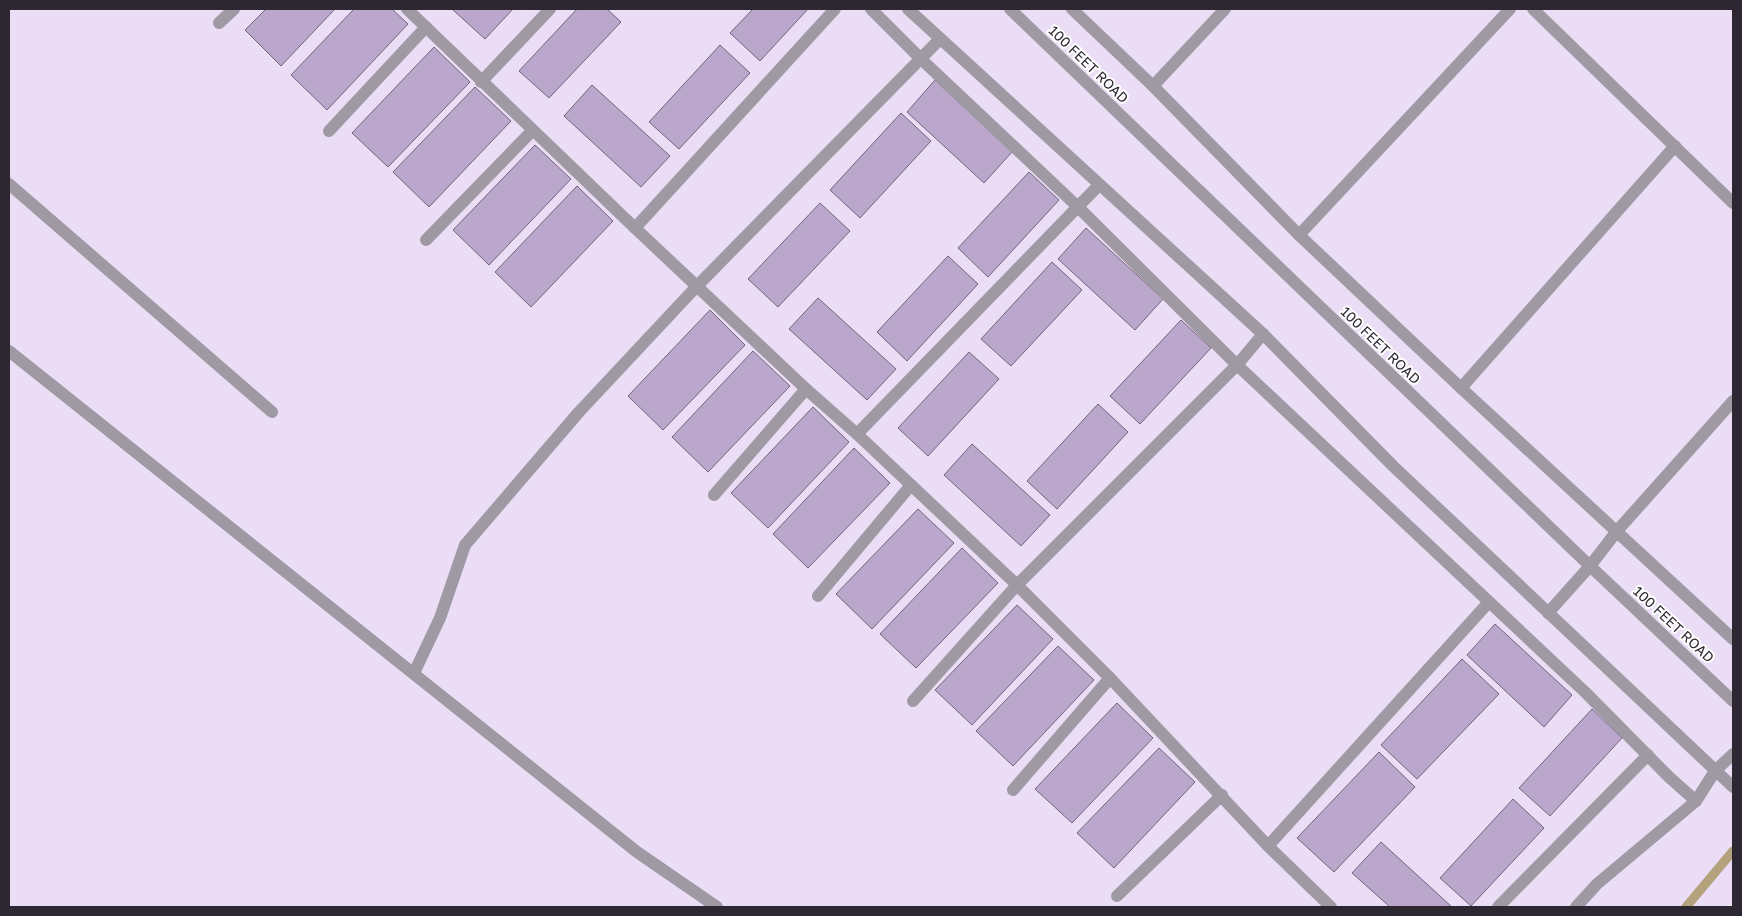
<svg xmlns="http://www.w3.org/2000/svg" width="1742" height="916" font-family="'Golos Text',sans-serif">
<style>
.lines{fill:none;stroke-linecap:round;stroke-linejoin:round}
.stream{stroke:#b4a27c;stroke-width:9}
.building{fill:#bba7cc;stroke:#71667a}
.street{stroke:#9e99a3;stroke-width:12}
.labels{text-anchor:middle;dominant-baseline:central;stroke-width:4;stroke-linejoin:round;paint-order:stroke}
.street-label{font-size:14px;fill:#2c2730;stroke:#fff}
</style>
<rect width="100%" height="100%" fill="#eaddf5"/>
<g class="lines">
<polyline class="stream" points="1686,907 1733,851"/>
</g>
<g class="building">
<polygon points="266,9 335,9 281,66 245,30"/>
<polygon points="354,9 392,9 408,24 327,110 291,75"/>
<polygon points="452,9 513,9 485,39"/>
<polygon points="577,9 607,9 621,22 549,98 519,71"/>
<polygon points="753,9 808,9 760,61 730,33"/>
<polygon points="720,45 750,73 679,149 649,122"/>
<polygon points="434,47 470,82 388,167 352,133"/>
<polygon points="935,80 1012,152 984,183 907,112"/>
<polygon points="592,85 670,156 641,187 564,116"/>
<polygon points="475,87 511,121 429,207 393,172"/>
<polygon points="901,113 931,141 860,218 830,190"/>
<polygon points="535,145 571,179 489,265 453,230"/>
<polygon points="1029,172 1059,200 988,277 958,248"/>
<polygon points="577,186 613,221 531,307 495,272"/>
<polygon points="820,203 850,231 778,307 748,279"/>
<polygon points="1086,228 1163,299 1135,330 1058,259"/>
<polygon points="948,256 978,284 907,361 877,332"/>
<polygon points="1052,262 1082,290 1011,366 981,339"/>
<polygon points="818,298 896,369 867,400 789,329"/>
<polygon points="710,310 745,345 663,430 628,396"/>
<polygon points="1181,320 1211,348 1140,424 1110,396"/>
<polygon points="753,351 790,386 708,472 672,437"/>
<polygon points="969,352 999,379 928,456 898,428"/>
<polygon points="1098,404 1128,432 1057,509 1027,481"/>
<polygon points="813,407 849,442 768,528 731,493"/>
<polygon points="972,444 1050,515 1021,546 944,475"/>
<polygon points="854,448 890,483 808,568 773,534"/>
<polygon points="918,509 954,543 872,629 836,594"/>
<polygon points="962,548 998,583 916,668 880,634"/>
<polygon points="1017,605 1053,639 972,725 935,690"/>
<polygon points="1495,624 1572,695 1544,727 1467,655"/>
<polygon points="1058,646 1094,680 1013,766 976,731"/>
<polygon points="1462,659 1499,694 1417,779 1381,745"/>
<polygon points="1117,703 1153,738 1072,823 1035,789"/>
<polygon points="1592,709 1622,738 1550,816 1519,788"/>
<polygon points="1159,748 1195,782 1114,868 1077,833"/>
<polygon points="1379,752 1415,787 1334,872 1297,838"/>
<polygon points="1513,799 1544,828 1471,906 1440,878"/>
<polygon points="1381,842 1452,907 1390,907 1352,873"/>
</g>
<g class="lines">
<g class="street">
<polyline points="407,9 635,228 806,389 857,434 1017,585 1110,678 1268,846 1331,907"/>
<polyline points="871,9 921,59 1078,207 1237,365 1585,692 1669,777 1696,801"/>
<polyline points="908,9 1263,334 1393,466 1733,787"/>
<polyline points="1010,9 1590,566 1733,701"/>
<polyline points="1072,9 1153,86 1299,235 1461,388 1733,639"/>
<polyline points="1533,9 1733,203"/>
<polyline points="219,23 234,9"/>
<polyline points="481,82 550,9"/>
<polyline points="1153,86 1225,9"/>
<polyline points="329,131 426,27"/>
<polyline points="9,184 272,412"/>
<polyline points="635,228 835,9"/>
<polyline points="1299,235 1510,9"/>
<polyline points="426,240 532,131"/>
<polyline points="9,351 637,852 717,907"/>
<polyline points="1461,388 1675,146"/>
<polyline points="857,434 1099,185"/>
<polyline points="714,495 806,389"/>
<polyline points="818,596 911,485"/>
<polyline points="1548,613 1590,566 1617,531 1733,401"/>
<polyline points="414,673 440,618 465,545 579,412 697,286 940,39"/>
<polyline points="913,701 1017,585 1237,365 1263,334"/>
<polyline points="1013,790 1110,678"/>
<polyline points="1268,846 1489,602"/>
<polyline points="1117,896 1222,795"/>
<polyline points="1498,907 1648,755"/>
<polyline points="1576,907 1597,884 1696,801 1715,771 1733,754"/>
</g>
</g>
<g class="labels">
<g class="street-label">
<text transform="translate(1089 64) rotate(44)">100 FEET ROAD</text>
<text transform="translate(1381 345) rotate(44)">100 FEET ROAD</text>
<text transform="translate(1674 624) rotate(43)">100 FEET ROAD</text>
</g>
</g>
<rect width="1742" height="916" fill="none" stroke="#2c2730" stroke-width="20"/>
</svg>
